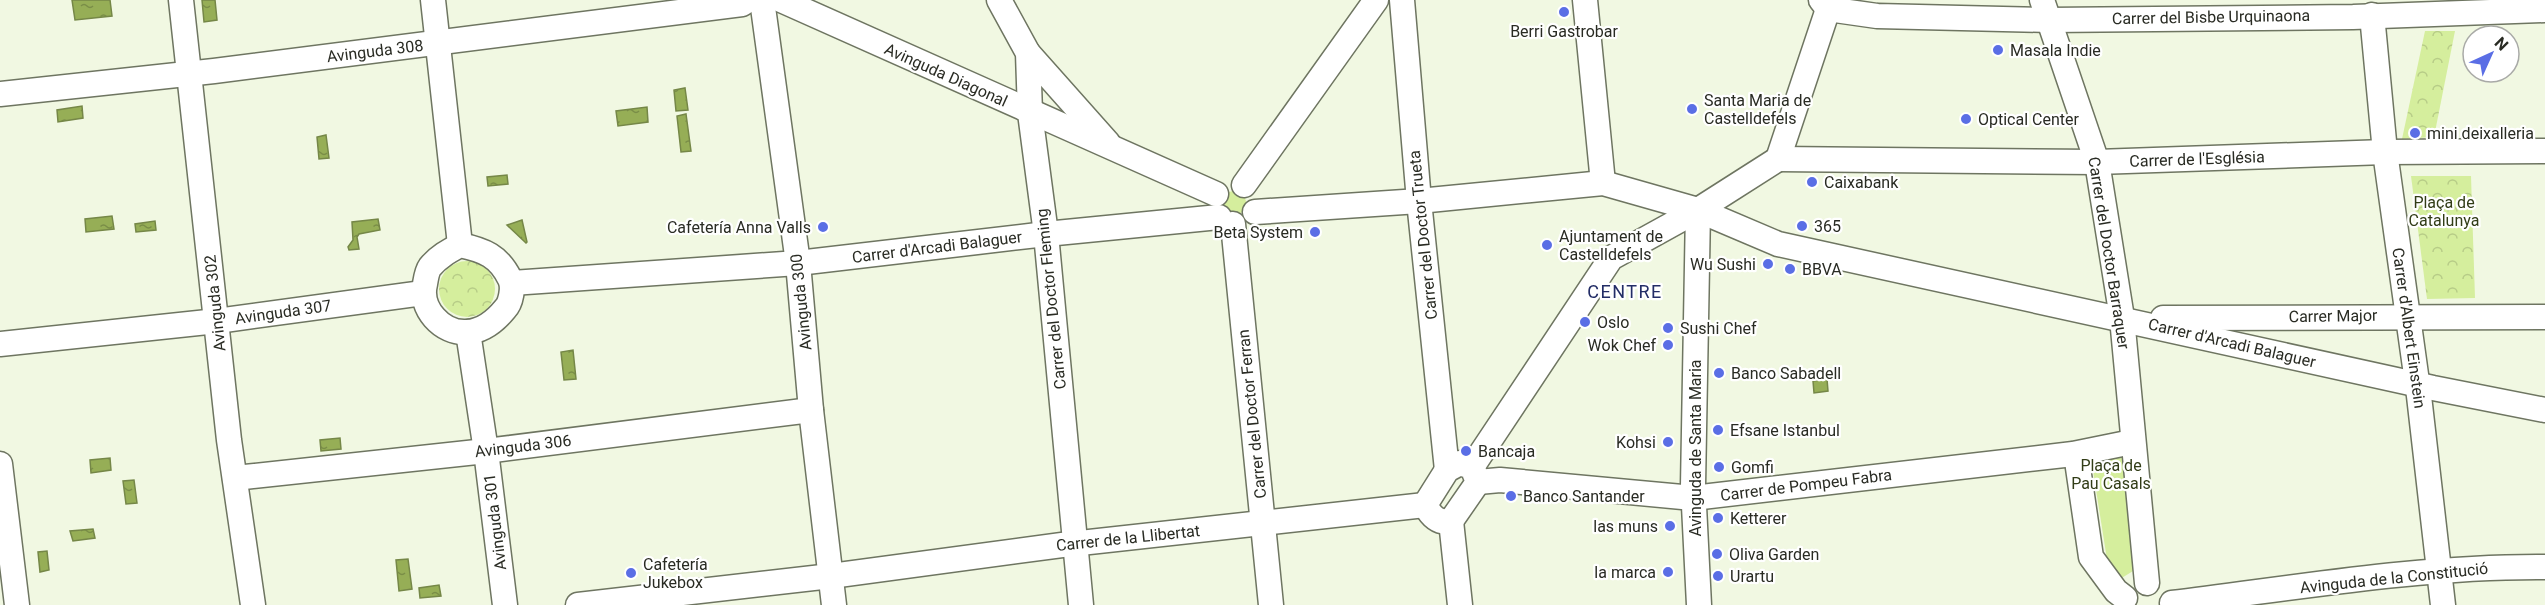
<svg xmlns="http://www.w3.org/2000/svg" width="2545" height="605" font-family="Roboto,sans-serif">
<style>
.green{fill:#d5ee9d}
.park{fill:url(#park-crowns)}
.water{fill:url(#water-ripples);stroke:#758747;stroke-width:1.5}
.lines{fill:none;stroke-linecap:round;stroke-linejoin:round}
.minor-casing{stroke:#6e7561;stroke-width:27}
.minor{stroke:#fff;stroke-width:24}
.poi-dot{fill:#5a6ee5;stroke:#fff;stroke-width:2}
.labels{text-anchor:middle;dominant-baseline:central;stroke-width:4.5;stroke-linejoin:round;paint-order:stroke}
.street-label{font-size:16px;fill:#292b23;stroke:#fff}
.poi-label{font-size:16px;fill:#292b23;stroke:#fff;text-anchor:start}
.park-label{font-size:16px;fill:#323d17;stroke:#fff}
.neighbourhood-label{font-size:18px;letter-spacing:1.5px;fill:#232d66;stroke:#fff}
</style>
<defs>
<pattern id="park-crowns" width="20" height="18" patternUnits="userSpaceOnUse" patternTransform="scale(1.5)"><rect width="20" height="18" fill="#d5ee9d"/><path d="M2 6a3 3 0 1 1 6 0M12 15a3 3 0 1 1 6 0" fill="none" stroke="#b7cc87"/></pattern>
<pattern id="water-ripples" width="26" height="14" patternUnits="userSpaceOnUse" patternTransform="scale(1.5)"><rect width="26" height="14" fill="#96ae56"/><path d="M2 4q2-2 4 0t4 0M15 11q2-2 4 0t4 0" fill="none" stroke="#7a8e47"/></pattern>
</defs>
<rect width="100%" height="100%" fill="#f1f8e2"/>
<g class="green">
<circle cx="1234" cy="203" r="12"/>
<polygon points="2124,456 2138,568 2120,579 2108,566 2092,464 2096,458"/>
</g>
<g class="park">
<polygon points="2425,31 2455,31 2434,137 2402,139"/>
<polygon points="2411,176 2471,176 2475,298 2427,299"/>
<circle cx="467" cy="289" r="28"/>
</g>
<g class="water">
<polygon points="72,0 110,0 112,16 75,20"/>
<polygon points="202,0 215,0 217,20 204,22"/>
<polygon points="685,88 688,110 676,111 674,90"/>
<polygon points="82,106 83,118 58,122 57,110"/>
<polygon points="647,107 648,122 618,126 616,111"/>
<polygon points="686,114 691,151 681,152 677,116"/>
<polygon points="326,135 329,158 319,159 317,137"/>
<polygon points="507,175 508,184 488,186 487,177"/>
<polygon points="112,216 114,229 86,232 85,219"/>
<polygon points="378,219 380,230 359,234 357,237 359,249 349,250 348,247 353,240 352,222"/>
<polygon points="522,220 527,242 526,243 507,225"/>
<polygon points="155,221 156,230 136,232 135,224"/>
<polygon points="573,350 576,379 564,380 561,352"/>
<polygon points="1827,379 1828,391 1814,393 1813,381"/>
<polygon points="340,438 341,449 321,451 320,440"/>
<polygon points="110,458 111,470 91,473 90,460"/>
<polygon points="134,480 137,503 126,504 123,481"/>
<polygon points="93,529 95,538 73,541 70,531"/>
<polygon points="47,551 49,570 40,572 38,552"/>
<polygon points="408,559 412,589 399,591 396,560"/>
<polygon points="439,585 441,596 420,598 419,588"/>
</g>
<g class="lines">
<g class="minor-casing">
<g id="minor">
<polyline points="181,0 229,440 253,605"/>
<polyline points="433,0 460,245"/>
<polyline points="762,0 798,263 811,410 834,605"/>
<polyline points="781,0 1216,194"/>
<polyline points="999,0 1028,53 1030,113 1046,234 1081,605"/>
<polyline points="1402,0 1419,201 1447,470"/>
<polyline points="1585,0 1603,183"/>
<polyline points="1821,0 1828,9 1877,16 2049,20 2353,17 2545,10"/>
<polyline points="2042,0 2097,162 2122,318 2147,583"/>
<polyline points="2372,15 2385,152 2419,396 2443,605"/>
<polyline points="1028,53 1108,143"/>
<polyline points="0,94 214,71 742,4 748,0"/>
<polyline points="1778,159 2097,162 2385,152 2545,151"/>
<polyline points="1778,159 1828,9"/>
<polyline points="1244,185 1376,0"/>
<polyline points="1698,210 1778,244 2433,388 2545,410"/>
<polyline points="1255,212 1419,201 1603,183 1698,210 1611,258 1472,467"/>
<polyline points="1233,224 1271,605"/>
<path d="M 460,245 C 484,250 499,256 510,279 C 514,287 511,303 505,309 C 496,320 483,331 467,332 C 442,334 419,308 425,284 C 426,278 427,271 430,267 C 438,257 449,251 460,245 Z"/>
<polyline points="512,283 798,263 1046,234 1219,217"/>
<polyline points="2163,318 2545,317"/>
<polyline points="468,332 486,451 505,605"/>
<polyline points="0,344 217,321 423,293"/>
<polyline points="2076,454 2091,557 2116,591 2125,598"/>
<path d="M 1460,463 L 1472,467 L 1478,482 L 1451,521 C 1438,524 1431,516 1425,505 L 1447,470 Z"/>
<polyline points="0,464 17,605"/>
<polyline points="235,478 486,451 811,410"/>
<polyline points="1478,482 1500,480 1693,498 2073,454 2132,442"/>
<polyline points="1451,521 1460,605"/>
<path d="M 2172,603 C 2295,588 2421,566 2545,567"/>
<polyline points="578,605 831,576 1062,545 1425,505"/>
<polyline points="1699,605 1693,486 1698,210 1778,159"/>
</g>
</g>
<use href="#minor" class="minor"/>
</g>
<g class="poi-dot">
<circle cx="1564" cy="12" r="6"/>
<circle cx="1998" cy="50" r="6"/>
<circle cx="1692" cy="109" r="6"/>
<circle cx="1966" cy="119" r="6"/>
<circle cx="2415" cy="133" r="6"/>
<circle cx="1812" cy="182" r="6"/>
<circle cx="1802" cy="226" r="6"/>
<circle cx="823" cy="227" r="6"/>
<circle cx="1315" cy="232" r="6"/>
<circle cx="1547" cy="245" r="6"/>
<circle cx="1768" cy="264" r="6"/>
<circle cx="1790" cy="269" r="6"/>
<circle cx="1585" cy="322" r="6"/>
<circle cx="1668" cy="328" r="6"/>
<circle cx="1668" cy="345" r="6"/>
<circle cx="1719" cy="373" r="6"/>
<circle cx="1718" cy="430" r="6"/>
<circle cx="1668" cy="442" r="6"/>
<circle cx="1466" cy="451" r="6"/>
<circle cx="1719" cy="467" r="6"/>
<circle cx="1511" cy="496" r="6"/>
<circle cx="1718" cy="518" r="6"/>
<circle cx="1670" cy="526" r="6"/>
<circle cx="1717" cy="554" r="6"/>
<circle cx="1668" cy="572" r="6"/>
<circle cx="631" cy="573" r="6"/>
<circle cx="1718" cy="576" r="6"/>
</g>
<g class="labels">
<g class="street-label">
<text transform="translate(2211 17) rotate(-1)">Carrer del Bisbe Urquinaona</text>
<text transform="translate(375 51) rotate(-7)">Avinguda 308</text>
<text transform="translate(946 75) rotate(24)">Avinguda Diagonal</text>
<text transform="translate(2197 159) rotate(-2)">Carrer de l'Església</text>
<text transform="translate(1423 235) rotate(-96)">Carrer del Doctor Trueta</text>
<text transform="translate(937 247) rotate(-7)">Carrer d'Arcadi Balaguer</text>
<text transform="translate(2109 253) rotate(81)">Carrer del Doctor Barraquer</text>
<text transform="translate(1051 299) rotate(-96)">Carrer del Doctor Fleming</text>
<text transform="translate(801 302) rotate(-96)">Avinguda 300</text>
<text transform="translate(215 303) rotate(-96)">Avinguda 302</text>
<text transform="translate(283 312) rotate(-8)">Avinguda 307</text>
<text transform="translate(2333 316) rotate(-1)">Carrer Major</text>
<text transform="translate(2409 328) rotate(82)">Carrer d'Albert Einstein</text>
<text transform="translate(2232 343) rotate(13)">Carrer d'Arcadi Balaguer</text>
<text transform="translate(1252 414) rotate(-96)">Carrer del Doctor Ferran</text>
<text transform="translate(523 446) rotate(-7)">Avinguda 306</text>
<text transform="translate(1695 448) rotate(-90)">Avinguda de Santa Maria</text>
<text transform="translate(1806 485) rotate(-7)">Carrer de Pompeu Fabra</text>
<text transform="translate(495 522) rotate(-97)">Avinguda 301</text>
<text transform="translate(1128 538) rotate(-6)">Carrer de la Llibertat</text>
<text transform="translate(2394 578) rotate(-6)">Avinguda de la Constitució</text>
</g>
<g class="poi-label">
<text x="1564" y="31" text-anchor="middle">Berri Gastrobar</text>
<text x="2010" y="50">Masala Indie</text>
<text x="1704" y="100">Santa Maria de<tspan x="1704" dy="18">Castelldefels</tspan></text>
<text x="1978" y="119">Optical Center</text>
<text x="2427" y="133">mini deixalleria</text>
<text x="1824" y="182">Caixabank</text>
<text x="1814" y="226">365</text>
<text x="811" y="227" text-anchor="end">Cafetería Anna Valls</text>
<text x="1303" y="232" text-anchor="end">Beta System</text>
<text x="1559" y="236">Ajuntament de<tspan x="1559" dy="18">Castelldefels</tspan></text>
<text x="1756" y="264" text-anchor="end">Wu Sushi</text>
<text x="1802" y="269">BBVA</text>
<text x="1597" y="322">Oslo</text>
<text x="1680" y="328">Sushi Chef</text>
<text x="1656" y="345" text-anchor="end">Wok Chef</text>
<text x="1731" y="373">Banco Sabadell</text>
<text x="1730" y="430">Efsane Istanbul</text>
<text x="1656" y="442" text-anchor="end">Kohsi</text>
<text x="1478" y="451">Bancaja</text>
<text x="1731" y="467">Gomfi</text>
<text x="1523" y="496">Banco Santander</text>
<text x="1730" y="518">Ketterer</text>
<text x="1658" y="526" text-anchor="end">las muns</text>
<text x="1729" y="554">Oliva Garden</text>
<text x="643" y="564">Cafetería<tspan x="643" dy="18">Jukebox</tspan></text>
<text x="1656" y="572" text-anchor="end">la marca</text>
<text x="1730" y="576">Urartu</text>
</g>
<g class="park-label">
<text x="2444" y="202">Plaça de<tspan x="2444" dy="18">Catalunya</tspan></text>
<text x="2111" y="465">Plaça de<tspan x="2111" dy="18">Pau Casals</tspan></text>
</g>
<g class="neighbourhood-label">
<text x="1625" y="291">CENTRE</text>
</g>
</g>
<g transform="translate(2491 54) rotate(45)"><circle r="28" fill="#ffffff" stroke="#a9aaa7" stroke-width="1.5"/>
<path d="M0-4.5L10 22L0 15L-10 22Z" fill="#5a6ee5"/>
<text y="-9" font-size="16" font-weight="bold" text-anchor="middle" fill="#292b23">N</text>
</g>
</svg>
